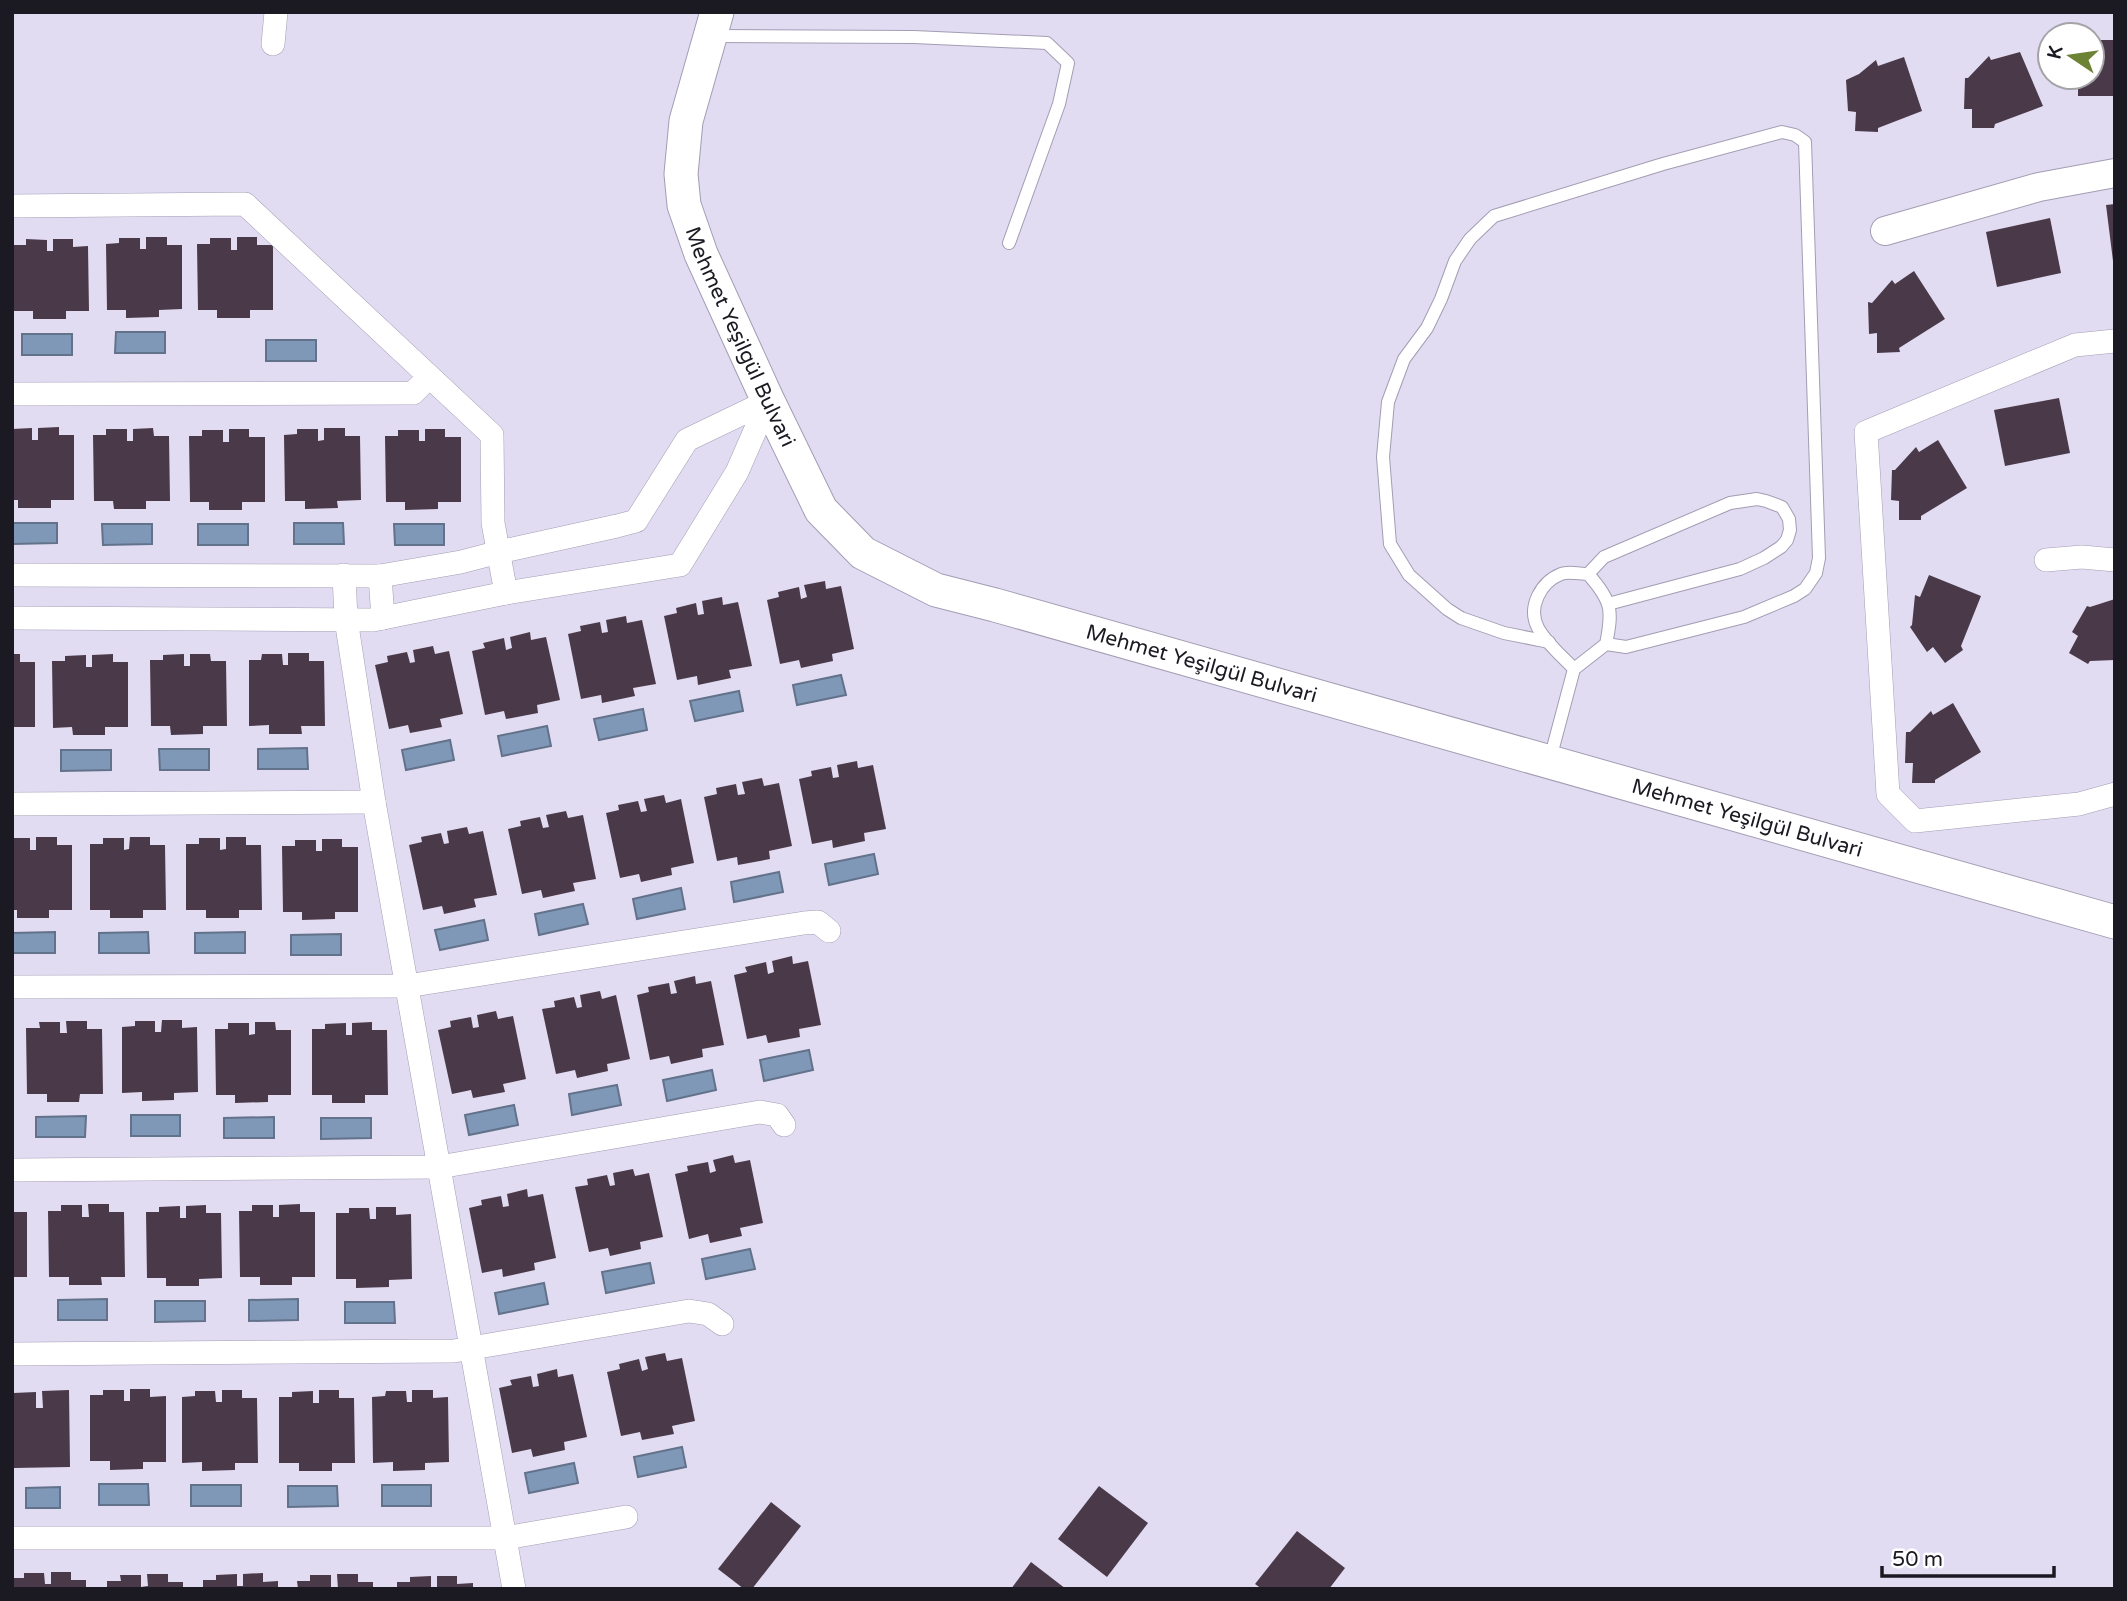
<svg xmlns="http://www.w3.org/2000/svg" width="2127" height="1601" font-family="'Varela Round',sans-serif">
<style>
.water{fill:#8098b7;stroke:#62728a;stroke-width:2}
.building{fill:#4a3a49}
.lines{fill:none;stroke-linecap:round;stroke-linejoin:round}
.service-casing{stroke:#a39db3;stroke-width:14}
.minor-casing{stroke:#a39db3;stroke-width:24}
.tertiary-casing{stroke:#a39db3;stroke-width:30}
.secondary-casing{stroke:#a39db3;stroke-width:35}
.service{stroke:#fff;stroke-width:12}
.minor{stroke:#fff;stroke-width:23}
.tertiary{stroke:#fff;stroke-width:28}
.secondary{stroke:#fff;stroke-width:33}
.labels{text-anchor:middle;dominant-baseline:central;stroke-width:7;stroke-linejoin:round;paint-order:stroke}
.street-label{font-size:21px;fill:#1b1921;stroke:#fff}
</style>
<rect width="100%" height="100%" fill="#e2dcf3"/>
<g class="water">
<polygon points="116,332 165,332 165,353 115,353"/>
<rect x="22" y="334" width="50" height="21"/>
<rect x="266" y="340" width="50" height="21"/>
<polygon points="12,523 57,523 57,543 12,544"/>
<polygon points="294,523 343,523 344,544 294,544"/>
<polygon points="102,524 152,524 152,544 103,545"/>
<rect x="198" y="524" width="50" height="21"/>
<polygon points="444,524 444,545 395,545 394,524"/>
<polygon points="841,675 846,695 797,705 793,685"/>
<polygon points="739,691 743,711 695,721 690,701"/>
<polygon points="643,709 647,730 599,740 594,719"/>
<polygon points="547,726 551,746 502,756 498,736"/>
<polygon points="450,740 454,760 406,770 402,750"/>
<polygon points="307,748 308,769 258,769 258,749"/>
<polygon points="159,749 209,749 209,770 160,770"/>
<polygon points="61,750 111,750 111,770 61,771"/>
<polygon points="874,854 878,874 829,885 825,864"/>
<polygon points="779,872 783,892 734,902 731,882"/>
<polygon points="681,888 685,909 637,919 633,899"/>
<polygon points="583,904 588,924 539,935 535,914"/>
<polygon points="484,920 488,940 440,950 435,930"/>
<polygon points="55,932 55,953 12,953 12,933"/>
<polygon points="148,932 149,953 99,953 99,933"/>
<polygon points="245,932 245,953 195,953 195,933"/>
<polygon points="341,934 341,955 291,955 291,935"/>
<polygon points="809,1050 813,1070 764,1081 760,1060"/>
<polygon points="712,1070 716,1090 667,1101 663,1080"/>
<polygon points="617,1085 621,1105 572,1115 569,1094"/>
<polygon points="514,1105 518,1125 469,1135 465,1115"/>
<rect x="131" y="1115" width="49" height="21"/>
<polygon points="86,1116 85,1137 36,1137 36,1117"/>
<polygon points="274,1117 274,1138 224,1138 224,1118"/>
<polygon points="321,1118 371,1118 371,1138 321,1139"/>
<polygon points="750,1249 755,1269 706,1279 702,1259"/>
<polygon points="650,1263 654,1283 606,1293 602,1272"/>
<polygon points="544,1283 548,1304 499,1314 495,1293"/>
<polygon points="107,1299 107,1320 58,1320 58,1300"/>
<polygon points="298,1299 298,1320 249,1321 249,1300"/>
<polygon points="155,1301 205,1301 205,1321 155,1322"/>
<polygon points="345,1302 394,1302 395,1323 345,1323"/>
<polygon points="682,1447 686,1467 638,1477 634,1457"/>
<polygon points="574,1463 578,1483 529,1493 525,1473"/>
<polygon points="99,1484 148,1484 149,1505 99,1505"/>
<rect x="191" y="1485" width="50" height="21"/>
<rect x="382" y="1485" width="49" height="21"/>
<polygon points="288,1486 337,1486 338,1506 288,1507"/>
<polygon points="60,1487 60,1508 26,1508 26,1488"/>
</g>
<g class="building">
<polygon points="2092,40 2115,40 2115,96 2078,96 2078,77 2092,77"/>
<polygon points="2020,52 2043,106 1995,124 1994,128 1972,128 1972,109 1964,109 1965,78 1968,78 1989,56 1991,60"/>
<polygon points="1904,57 1922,111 1878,128 1878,132 1855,131 1856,112 1848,111 1846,80 1859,74 1876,60 1878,66"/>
<polygon points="2115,204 2115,261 2113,261 2106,205"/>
<polygon points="2050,218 2061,273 1997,287 1986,232"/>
<polygon points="146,237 167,237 167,245 182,245 182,309 159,310 159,317 126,318 126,310 107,310 106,244 119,243 119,238 140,238 140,249 146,249"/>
<polygon points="237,237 257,237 257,245 273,245 273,310 250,310 250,318 217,318 217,310 198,310 197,244 210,244 210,238 231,238 231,250 237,250"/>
<polygon points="26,239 47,240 47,251 53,251 53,239 73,239 73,247 88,246 89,311 66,311 66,319 33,319 33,311 13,311 13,245 26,245"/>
<polygon points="1914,271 1945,319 1899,348 1900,352 1877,353 1877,333 1869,334 1868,302 1872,303 1892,280 1895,284"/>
<polygon points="2059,398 2070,453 2005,466 1994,410"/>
<polygon points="59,427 59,435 74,435 74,500 51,500 51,508 18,508 18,500 12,500 12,429 32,428 32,440 38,440 38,428"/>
<polygon points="153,428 154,436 169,436 170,501 146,501 146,509 114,509 113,501 94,501 93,435 106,435 106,429 127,429 127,441 133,441 133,429"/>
<polygon points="324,428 345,428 345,436 360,436 361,500 337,501 338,508 305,509 305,501 285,501 284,435 297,434 297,429 318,429 318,441 324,440"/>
<polygon points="229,429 249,429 249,437 265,437 265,502 242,502 242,510 209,510 209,502 190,502 189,436 202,436 202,430 223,430 223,442 229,442"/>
<polygon points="425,429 445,429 445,437 461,437 461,502 438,502 438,509 405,510 405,502 386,502 385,436 398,436 398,430 419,430 419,441 425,441"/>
<polygon points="1938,440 1967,488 1921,516 1921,520 1899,520 1899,501 1891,500 1892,470 1895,470 1916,447 1919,452"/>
<polygon points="1929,575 1981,596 1961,646 1963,650 1945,663 1933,647 1927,652 1910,627 1912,625 1915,595 1920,597"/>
<polygon points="825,581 826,589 841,586 854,649 832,654 833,661 801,668 799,660 780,664 767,600 779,597 778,592 799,587 801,599 807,597 804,585"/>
<polygon points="722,597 723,605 738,602 752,666 729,670 731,678 698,685 697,676 677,680 664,616 677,613 676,608 696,603 698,615 704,614 702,601"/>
<polygon points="2115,599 2115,660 2090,661 2088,664 2069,653 2078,636 2072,632 2087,606 2090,607"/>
<polygon points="626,616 627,623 642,620 656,684 633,688 635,696 602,703 601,695 581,699 568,634 581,631 580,626 600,622 602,633 608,632 606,620"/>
<polygon points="530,632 531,640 546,637 560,700 537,705 538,713 506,719 504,711 485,715 472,651 485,648 483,643 504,638 506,650 512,648 510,637"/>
<polygon points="433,646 435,654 449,651 463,714 440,719 442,727 410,733 408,725 389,729 375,665 388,662 387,656 407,652 410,663 415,662 413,650"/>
<polygon points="288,653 309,653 309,661 324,661 325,726 301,726 302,734 269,734 269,725 249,726 249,660 261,660 262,654 282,654 283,665 288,665"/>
<polygon points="12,654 20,654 20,662 35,662 35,727 12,727"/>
<polygon points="113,654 113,662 128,662 128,727 105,727 105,735 73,735 72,727 53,728 52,661 65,661 65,656 86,655 86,667 92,667 92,655"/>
<polygon points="184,654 184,666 190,666 190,654 210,654 211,661 226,661 227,726 203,726 203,734 171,735 170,726 151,726 150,660 163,660 163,655"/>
<polygon points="1953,703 1981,752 1935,780 1935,783 1912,783 1913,763 1905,763 1906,732 1910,732 1931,711 1933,715"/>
<polygon points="857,761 858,768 873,765 886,829 864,833 865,841 833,848 832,840 812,844 799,779 812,776 811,771 831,767 833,778 839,777 837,765"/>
<polygon points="762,778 764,786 779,783 792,846 769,851 770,859 738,865 737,857 717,861 704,797 717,794 716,788 736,784 738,795 745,794 742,782"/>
<polygon points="664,795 666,803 681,799 694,863 671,868 672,875 641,882 639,874 620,878 606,813 619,810 618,805 638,801 641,812 647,811 644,799"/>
<polygon points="566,811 568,818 583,815 596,879 573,883 575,891 543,898 541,890 522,894 508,829 521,826 520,821 540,817 543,828 549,827 546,815"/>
<polygon points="467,827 469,834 483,831 497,895 474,899 476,907 444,914 442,906 423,910 409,845 422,842 421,837 441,833 444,844 449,843 447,831"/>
<polygon points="36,837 57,837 57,845 72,845 72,910 49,910 49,918 17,918 17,910 12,910 12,838 30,838 30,850 36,850"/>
<polygon points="130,837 150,837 150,845 165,845 166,910 143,910 143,918 110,918 110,910 90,910 90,844 103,844 103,838 124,838 124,850 129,849"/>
<polygon points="226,837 246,837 246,845 261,845 262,910 239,910 239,918 206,918 206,910 186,910 186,844 199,844 199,838 220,838 220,850 226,849"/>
<polygon points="322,839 342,839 342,847 358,847 358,912 335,912 335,919 302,920 302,912 283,912 282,846 295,846 295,840 316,840 316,851 322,851"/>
<polygon points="792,956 793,964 808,961 821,1025 799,1029 800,1037 768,1043 766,1035 747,1039 734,975 747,972 745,967 766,962 768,974 774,972 772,961"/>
<polygon points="695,976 696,984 711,981 724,1045 702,1049 703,1057 671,1064 669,1056 650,1060 637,995 649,992 648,987 669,983 671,994 677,993 674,981"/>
<polygon points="600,991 602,999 616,995 630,1059 607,1064 608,1071 577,1078 575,1070 556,1074 542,1009 555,1007 554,1001 574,997 577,1008 582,1007 580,995"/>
<polygon points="496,1011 498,1019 513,1016 526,1079 503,1084 505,1092 473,1098 471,1090 452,1094 438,1030 451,1027 450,1021 471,1017 473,1028 479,1027 477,1015"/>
<polygon points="162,1020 182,1020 182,1028 197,1027 198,1092 174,1093 174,1100 142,1101 142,1092 122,1093 122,1027 135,1026 135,1021 155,1021 155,1032 161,1032"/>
<polygon points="66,1021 87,1021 87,1029 102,1029 103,1094 80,1094 79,1102 47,1102 47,1094 27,1094 26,1028 40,1028 39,1022 60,1022 60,1033 67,1033"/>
<polygon points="255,1022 275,1022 276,1030 291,1030 291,1095 268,1095 268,1102 235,1103 235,1095 216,1095 215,1029 228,1029 228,1023 249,1023 249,1035 255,1034"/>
<polygon points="372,1022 372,1030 387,1030 388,1095 365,1095 365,1103 332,1103 332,1095 312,1095 312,1029 325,1029 325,1024 346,1023 346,1035 352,1035 352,1023"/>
<polygon points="733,1155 735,1163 750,1160 763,1223 740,1228 742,1236 710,1243 708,1234 689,1239 675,1174 688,1171 687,1166 708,1162 710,1173 716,1171 713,1160"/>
<polygon points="633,1169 635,1176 649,1173 663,1237 640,1242 641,1249 610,1256 608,1248 589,1252 575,1187 588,1185 587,1179 607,1175 610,1186 615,1185 613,1173"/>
<polygon points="527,1189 528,1197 543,1194 556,1258 534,1263 535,1270 503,1277 502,1269 482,1273 469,1208 482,1205 481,1200 501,1196 503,1207 509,1206 507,1194"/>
<polygon points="88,1204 109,1204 109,1212 124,1212 125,1277 101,1277 102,1285 69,1285 69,1277 49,1277 48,1211 61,1211 61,1205 82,1205 82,1217 89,1217"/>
<polygon points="300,1204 300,1212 315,1212 315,1277 292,1277 292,1285 260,1285 260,1277 240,1277 239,1211 252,1211 252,1205 273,1205 273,1217 279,1217 279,1205"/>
<polygon points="206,1205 206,1213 221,1213 222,1278 199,1279 199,1286 166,1286 166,1278 147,1278 146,1212 159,1212 159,1207 180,1206 180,1218 186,1218 186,1206"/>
<polygon points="376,1207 396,1207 396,1215 411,1214 412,1279 389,1280 389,1287 356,1288 356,1279 336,1279 336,1213 349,1213 349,1208 369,1208 370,1219 376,1219"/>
<rect x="12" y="1212" width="15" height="65"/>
<polygon points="665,1353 667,1361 682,1358 695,1421 672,1426 674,1434 642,1440 640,1432 621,1436 607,1372 620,1369 619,1364 639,1359 642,1371 648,1369 645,1357"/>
<polygon points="557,1369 558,1377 573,1374 587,1437 564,1442 565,1450 533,1457 531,1449 512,1453 499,1388 512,1385 510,1380 531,1376 533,1387 539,1386 537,1374"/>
<polygon points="130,1389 150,1389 150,1397 166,1396 166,1462 143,1462 143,1469 110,1470 110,1461 90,1461 90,1395 103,1395 103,1390 124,1390 124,1401 130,1401"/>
<polygon points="69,1390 70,1467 14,1468 13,1393 36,1392 36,1408 43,1408 42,1391"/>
<polygon points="222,1390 242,1390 242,1398 257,1398 258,1463 235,1463 235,1470 202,1471 202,1462 182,1463 182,1397 195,1396 195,1391 215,1391 216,1402 222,1402"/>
<polygon points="319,1390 339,1390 339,1398 354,1398 355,1463 332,1463 332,1471 299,1471 299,1463 279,1463 279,1397 292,1397 292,1392 313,1391 313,1403 319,1403"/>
<polygon points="412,1390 433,1390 433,1398 448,1397 449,1462 425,1463 425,1470 393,1471 393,1462 373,1463 372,1397 385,1396 386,1391 406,1391 407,1402 412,1402"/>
<polygon points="1099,1486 1148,1523 1107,1577 1058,1539"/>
<polygon points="771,1502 801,1526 752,1589 744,1589 718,1569"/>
<polygon points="1297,1531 1345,1568 1329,1589 1262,1589 1255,1584"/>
<polygon points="1031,1562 1066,1589 1011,1589"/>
<polygon points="51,1572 71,1572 71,1580 86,1580 86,1589 12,1589 12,1578 24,1578 24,1573 44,1573 45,1584 51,1584"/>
<polygon points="263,1573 263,1582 278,1581 278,1589 203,1589 203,1580 216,1580 216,1575 237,1574 237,1586 243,1586 243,1574"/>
<polygon points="147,1574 168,1574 168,1582 183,1582 183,1589 141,1589 141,1587 148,1586"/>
<polygon points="337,1574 358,1574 358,1582 373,1582 373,1589 338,1589"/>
<polygon points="120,1575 141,1575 141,1589 107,1589 107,1581 121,1581"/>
<polygon points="310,1575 331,1575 331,1589 298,1589 297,1581 310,1581"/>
<polygon points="431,1576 431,1589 397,1589 397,1582 410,1582 410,1577"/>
<polygon points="437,1576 457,1576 457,1584 473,1583 473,1589 437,1589"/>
</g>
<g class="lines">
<g class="service-casing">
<g id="service">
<polyline points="713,36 914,37 1047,43 1068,63 1059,104 1009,243"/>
<polyline points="1588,574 1604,557 1730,503 1757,499 1766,501 1782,507 1789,519 1790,530 1787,540 1781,547 1764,558 1740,569 1608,604"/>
<polyline points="1549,642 1504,633 1461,618 1447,609 1409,575 1390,544 1383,457 1388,402 1404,359 1427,328 1441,299 1455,261 1470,239 1494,216 1663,164 1782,132 1795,135 1805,142 1819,558 1816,573 1805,589 1794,596 1744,617 1626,647 1606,644"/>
<path d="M 1550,759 L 1574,669 L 1606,644 C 1613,610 1612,601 1588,574 C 1580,574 1569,571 1561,574 C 1541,582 1527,607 1538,628 C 1546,643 1562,656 1574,669"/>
</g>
</g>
<g class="minor-casing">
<g id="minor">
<polyline points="273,44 276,12"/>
<polyline points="12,206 245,204 492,435 493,523 506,593"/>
<polyline points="2115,341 2075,345 1866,432 1888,794 1915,821 2079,804 2115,794"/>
<polyline points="12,394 413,393 429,377"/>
<polyline points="2046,560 2082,557 2115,560"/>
<polyline points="12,575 380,576 461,562 499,552 617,526 636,521 687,440 768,401 737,472 680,565 506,593 373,620 12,618"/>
<polyline points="344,575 346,619 374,802 514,1589"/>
<polyline points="380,576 383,618"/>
<polyline points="12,804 374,802"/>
<polyline points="12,987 407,986 804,923 818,922 829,931"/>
<polyline points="12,1170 439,1167 760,1112 777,1115 784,1125"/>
<polyline points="12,1354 454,1351 689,1311 708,1314 722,1324"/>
<polyline points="12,1538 505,1538 626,1517"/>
</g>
</g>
<g class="tertiary-casing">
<polyline id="tertiary" points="1885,231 2039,187 2115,173"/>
</g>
<g class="secondary-casing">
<g id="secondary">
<path id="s1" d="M 717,12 L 686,121 L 681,174 L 684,205 L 701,254 L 768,401 L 821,510 L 863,553 L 936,590 L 995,605 L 2115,922"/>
</g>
</g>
<use href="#service" class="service"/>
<use href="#minor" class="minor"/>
<use href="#tertiary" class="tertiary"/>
<use href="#secondary" class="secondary"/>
</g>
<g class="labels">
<g class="street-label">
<text stroke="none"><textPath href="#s1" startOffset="341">Mehmet Yeşilgül Bulvari</textPath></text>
<text stroke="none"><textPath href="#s1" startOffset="950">Mehmet Yeşilgül Bulvari</textPath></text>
<text stroke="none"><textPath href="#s1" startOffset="1517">Mehmet Yeşilgül Bulvari</textPath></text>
</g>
</g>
<rect width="2127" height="1601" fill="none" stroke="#1b1921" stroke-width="28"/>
<g transform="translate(2071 56) rotate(283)"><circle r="33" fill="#ffffff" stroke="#a4a3a6" stroke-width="2"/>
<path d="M0-5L12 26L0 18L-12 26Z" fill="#6c8234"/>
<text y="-10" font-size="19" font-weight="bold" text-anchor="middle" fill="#1b1921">K</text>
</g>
<path d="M1882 1566v10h172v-10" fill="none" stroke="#1b1921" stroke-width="3.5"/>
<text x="1892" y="1566" font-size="21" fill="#1b1921" stroke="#ffffff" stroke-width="5" paint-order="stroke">50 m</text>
</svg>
